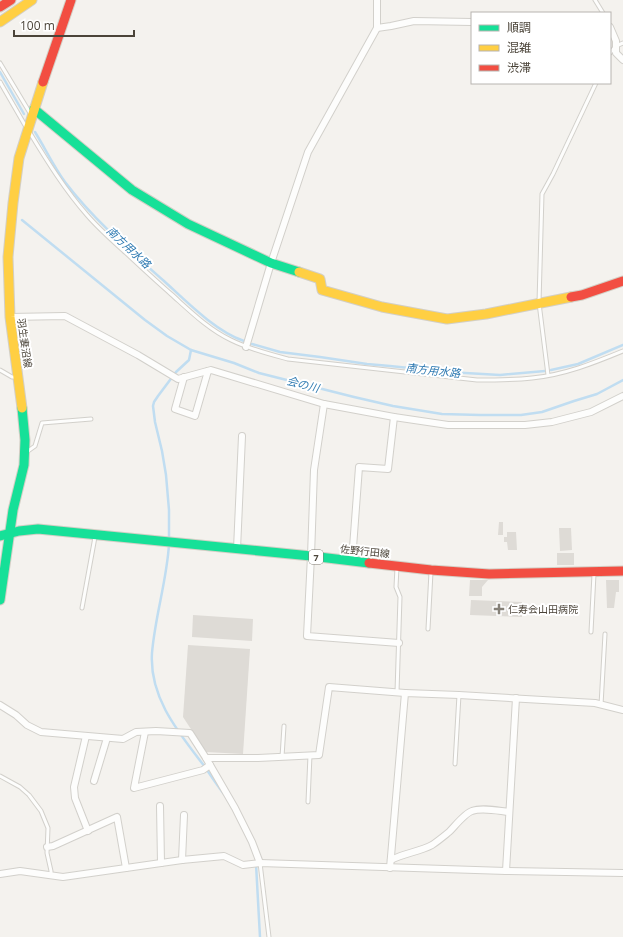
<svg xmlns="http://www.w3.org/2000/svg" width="623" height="937" font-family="'Open Sans','Noto Sans JP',sans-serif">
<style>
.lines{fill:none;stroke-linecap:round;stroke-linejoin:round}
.stream{stroke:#c0ddf1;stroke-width:2.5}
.building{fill:#dedbd6}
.lane-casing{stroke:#d2d0cb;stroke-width:5}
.street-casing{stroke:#d2d0cb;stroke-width:8}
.fast-casing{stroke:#d3cfc5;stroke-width:11}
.slow-casing{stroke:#d3cfc5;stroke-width:11}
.jam-casing{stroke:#d3cfc5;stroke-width:11}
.lane{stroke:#fdfdfc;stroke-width:3}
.street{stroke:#fdfdfc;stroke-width:6}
.fast{stroke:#16e098;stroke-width:9}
.slow{stroke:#ffcf43;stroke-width:9}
.jam{stroke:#f24e42;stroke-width:9}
.poi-dot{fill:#868178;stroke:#fff;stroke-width:1.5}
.labels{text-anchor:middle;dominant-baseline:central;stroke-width:4;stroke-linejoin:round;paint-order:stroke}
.shield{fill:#fff;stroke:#817c74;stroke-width:1}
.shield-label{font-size:9px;font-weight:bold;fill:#4b4439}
.street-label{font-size:10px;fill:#4b4439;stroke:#fff}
.poi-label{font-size:10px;fill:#4b4439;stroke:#fff;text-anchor:start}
.water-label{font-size:11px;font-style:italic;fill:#2e7ab2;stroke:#fff}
</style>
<rect width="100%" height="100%" fill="#f4f2ee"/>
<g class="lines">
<g class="stream">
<polyline points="0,72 24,114"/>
<path d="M 35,132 C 45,148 54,167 65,182 C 93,219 129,250 164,281 C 186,301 215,331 244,341"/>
<polyline points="22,220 145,320 167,336 191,350 234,363 259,373 354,397 393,406 442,414 480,415 521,415 542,412 574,401 597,394 623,380"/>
<polyline points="252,344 280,352 320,357 367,364 390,366 448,372 500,375 545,371"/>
<polyline points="551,370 578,364 623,345"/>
<polyline points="169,539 169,510 166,475 162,451 155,422 153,406 154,402 158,396 176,372 189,360 191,350"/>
<path d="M 169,544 C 167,580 155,616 152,653 C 149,698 179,733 205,767 C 211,776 217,785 224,794"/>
<polyline points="256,864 260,937"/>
</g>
</g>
<g class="building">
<polygon points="499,522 503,522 503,535 498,535"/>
<polygon points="559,528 571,528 572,550 560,551"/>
<polygon points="507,532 516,532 517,550 508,550 507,542 504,542 504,537 507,537"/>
<rect x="557" y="553" width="17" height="12"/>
<polygon points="470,580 488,580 482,587 482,596 469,596"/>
<polygon points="606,580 619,580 619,592 616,592 614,608 607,608"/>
<polygon points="471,600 522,602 522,617 470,615"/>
<polygon points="193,615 253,619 252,641 192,637"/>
<polygon points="188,645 250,649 243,754 206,752 183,717"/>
</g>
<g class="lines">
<g class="lane-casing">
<g id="lane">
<polyline points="595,0 603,13"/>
<polyline points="610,53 616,46 623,43"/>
<polyline points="0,63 30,113"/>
<polyline points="0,82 26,127"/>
<path d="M 30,133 C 47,161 65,190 87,215 C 99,229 113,241 126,253 C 141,267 156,281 171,294 C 190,311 208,329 231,340 C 249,349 269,354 288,359 L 477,380 C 496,380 514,380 532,378 C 564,375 594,363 623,351"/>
<polyline points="0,370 12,377 16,377"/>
<polyline points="548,375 539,303 542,194 553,174 596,83"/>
<polyline points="28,451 35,446 42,423 91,419"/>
<polyline points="82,608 95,537"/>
<polyline points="428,629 431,572"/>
<polyline points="591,632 594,574"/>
<polyline points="397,692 400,597 396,587 397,567"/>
<polyline points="601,705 605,634"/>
<polyline points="282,757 284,726"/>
<polyline points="455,764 459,695"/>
<polyline points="0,776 20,787 29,795 41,811 48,828 47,853 51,871 51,875"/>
<polyline points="308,802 310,755"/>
<polyline points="260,863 269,937"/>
</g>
</g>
<g class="street-casing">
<g id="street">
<polyline points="610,27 616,41 616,53 623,60"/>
<polyline points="377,28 391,26 414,21 472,22"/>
<polyline points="10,317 65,316 138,355 178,379 211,370 324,404 394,417 448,425 525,425 552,422 591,412 623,396"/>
<polyline points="246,347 271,263 308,152 377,28 377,0"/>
<polyline points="184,377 175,409 195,416 208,371"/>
<polyline points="324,404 314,470 311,556 307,636 399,643"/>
<polyline points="237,549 242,436"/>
<polyline points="352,561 359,467 388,469 394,417"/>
<polyline points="0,705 16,715 27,725 41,732 123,739 136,732 156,731 190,733 206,758"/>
<polyline points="145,732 134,788 203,770 210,765"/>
<polyline points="86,736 74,787 75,798 88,831"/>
<polyline points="94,781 107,738"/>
<polyline points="160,806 161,863"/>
<polyline points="47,847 53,846 117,817 126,868"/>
<polyline points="182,860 184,815"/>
<path d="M 391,860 C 404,853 419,852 432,845 C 438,841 444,836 449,832 C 455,826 465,813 472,811 C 482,807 499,811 509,812"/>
<polyline points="260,863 252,842 235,808 206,758 258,758 319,755 329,687 405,693"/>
<polyline points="390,868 405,693 459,695 595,703 623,710"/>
<polyline points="506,871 516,698"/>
<polyline points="0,874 20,871 63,877 182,860 224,856 243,865 260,863 506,871 623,873"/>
</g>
</g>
<g class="fast-casing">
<g id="fast">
<polyline points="34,109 132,190 188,224 271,263 299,272"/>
<polyline points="0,536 19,531 38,529 311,556 369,563"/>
<polyline points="0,600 13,510 24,465 25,440 22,408"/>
</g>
</g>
<g class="slow-casing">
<g id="slow">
<polyline points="0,22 32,0"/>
<polyline points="299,272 320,279 322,290 382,307 447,319 486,314 571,297"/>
<polyline points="22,408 10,317 8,257 13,203 19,158 43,82"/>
</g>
</g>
<g class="jam-casing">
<g id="jam">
<polyline points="0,7 11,0"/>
<polyline points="43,82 71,0"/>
<polyline points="571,297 582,295 623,281"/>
<polyline points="369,563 431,570 489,574 623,571"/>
</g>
</g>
<use href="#lane" class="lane"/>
<use href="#street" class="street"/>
<use href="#fast" class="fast"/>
<use href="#slow" class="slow"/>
<use href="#jam" class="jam"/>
</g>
<path class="poi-dot" d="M497 603h4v4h4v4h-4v4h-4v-4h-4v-4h4z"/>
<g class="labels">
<rect class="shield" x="309" y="550" width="14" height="14" rx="3"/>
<g class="shield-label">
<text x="316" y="557">7</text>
</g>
<g class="street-label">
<text transform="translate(25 343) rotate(82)">羽生妻沼線</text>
<text transform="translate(365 551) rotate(6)">佐野行田線</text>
</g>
<g class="poi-label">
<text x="508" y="609">仁寿会山田病院</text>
</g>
<g class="water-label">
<text transform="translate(129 247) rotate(43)">南方用水路</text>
<text transform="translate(433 370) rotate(6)">南方用水路</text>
<text transform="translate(303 384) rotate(14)">会の川</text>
</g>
</g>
<rect x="471" y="12" width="140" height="72" fill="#ffffff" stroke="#b7b4b0"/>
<rect x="479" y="25" width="20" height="6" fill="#16e098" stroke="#b7b4b0"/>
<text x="507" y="32" font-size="12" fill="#4b4439">順調</text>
<rect x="479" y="45" width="20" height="6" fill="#ffcf43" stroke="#b7b4b0"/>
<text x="507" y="52" font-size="12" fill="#4b4439">混雑</text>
<rect x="479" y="65" width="20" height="6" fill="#f24e42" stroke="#b7b4b0"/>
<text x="507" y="72" font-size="12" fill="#4b4439">渋滞</text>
<path d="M14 30v6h120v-6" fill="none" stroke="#4b4439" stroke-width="2"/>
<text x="20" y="30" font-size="12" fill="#4b4439" stroke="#ffffff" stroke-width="3" paint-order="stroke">100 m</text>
</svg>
